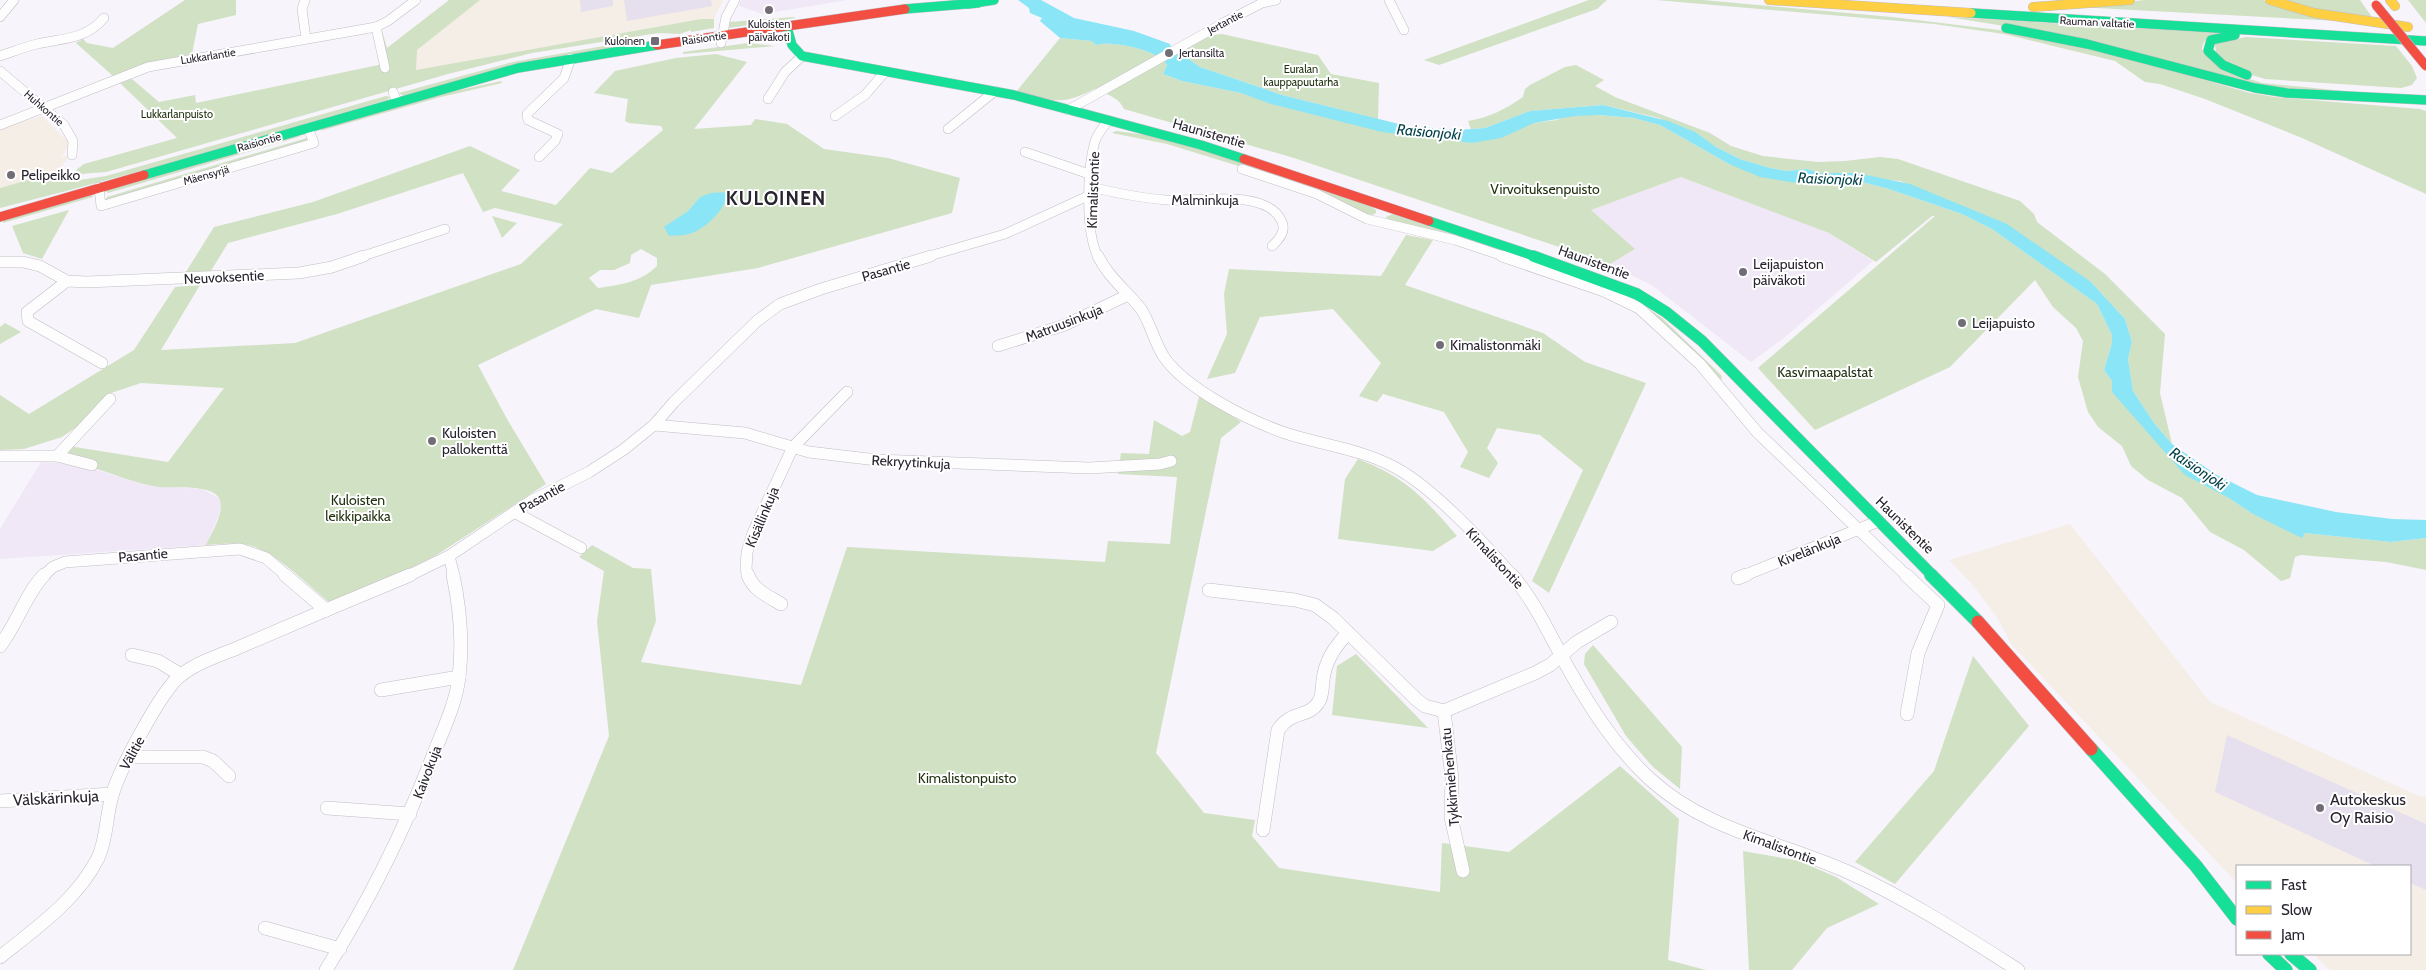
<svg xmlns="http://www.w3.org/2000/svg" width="2426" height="970" font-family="Cabin,sans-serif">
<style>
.commercial{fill:#f5eee6}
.education{fill:#f0e8f6}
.green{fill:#d1e1c3;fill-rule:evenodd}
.water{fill:#8ae5f6}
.building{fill:#e6dfee}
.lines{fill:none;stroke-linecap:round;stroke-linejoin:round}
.street-far2-casing{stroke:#c1bdc5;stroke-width:10}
.street-far1-casing{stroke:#c1bdc5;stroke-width:12}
.street-casing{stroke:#c1bdc5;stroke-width:14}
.fast-far2-casing{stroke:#c1bdc5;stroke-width:10}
.fast-far1-casing{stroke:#c1bdc5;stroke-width:12}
.fast-casing{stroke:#c1bdc5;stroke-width:14}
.slow-casing{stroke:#c1bdc5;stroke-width:10}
.jam-far1-casing{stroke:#c1bdc5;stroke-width:10}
.jam-casing{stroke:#c1bdc5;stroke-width:14}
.street-far2{stroke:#fefdfe;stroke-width:9}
.street-far1{stroke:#fefdfe;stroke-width:11}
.street{stroke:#fefdfe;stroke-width:13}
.fast-far2{stroke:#16e098;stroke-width:9}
.fast-far1{stroke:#16e098;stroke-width:11}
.fast{stroke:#16e098;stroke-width:13}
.slow{stroke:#ffcf43;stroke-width:9}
.jam-far1{stroke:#f24e42;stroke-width:9}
.jam{stroke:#f24e42;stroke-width:13}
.jam-bridge-casing{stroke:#c1bdc5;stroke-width:10;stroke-linecap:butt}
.jam-bridge{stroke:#f24e42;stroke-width:9}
.poi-dot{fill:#716d76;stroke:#fff;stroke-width:2}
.labels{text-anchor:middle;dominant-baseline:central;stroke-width:4;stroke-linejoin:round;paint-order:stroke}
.far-street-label{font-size:11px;fill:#29242f;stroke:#fff}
.far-poi-label{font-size:11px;fill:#29242f;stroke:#fff}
.far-park-label{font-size:11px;fill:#233312;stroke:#fff}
.street-label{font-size:14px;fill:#29242f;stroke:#fff}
.poi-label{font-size:14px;fill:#29242f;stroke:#fff;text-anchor:start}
.park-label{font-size:14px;fill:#233312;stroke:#fff}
.water-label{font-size:15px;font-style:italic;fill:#003f48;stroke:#fff}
.near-street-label{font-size:16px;fill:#29242f;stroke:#fff}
.near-poi-label{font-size:16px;fill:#29242f;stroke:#fff;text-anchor:start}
.district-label{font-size:19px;font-weight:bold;letter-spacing:1px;fill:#29242f;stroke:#fff}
</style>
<rect width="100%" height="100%" fill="#f7f4fb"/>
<g class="commercial">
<polygon points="480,0 723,0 714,19 701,19 416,71 416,50"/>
<polygon points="42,116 69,143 62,157 70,155 58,171 0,188 0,129"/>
<polygon points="2070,524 2210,702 2419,796 2426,797 2426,970 2330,970 2313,954 2410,954 2410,866 2237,866 2237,883 2011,644 1997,617 1971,583 1949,560"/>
</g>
<g class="education">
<polygon points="741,0 847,0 763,14 739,6"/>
<polygon points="1682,177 1829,233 1873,261 1784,338 1751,362 1653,286 1610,264 1635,249 1591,210"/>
<polygon points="41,462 82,465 144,485 202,489 219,498 221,505 219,515 206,545 0,559 0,529"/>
</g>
<g class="green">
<polygon points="185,0 236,0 236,15 198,24 192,54 149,63 113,76 76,43 83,39 87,43 113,48"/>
<polygon points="449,0 480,0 417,50 416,70 701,19 714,19 714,28 691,32 691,30 680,34 658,33 532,53 448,74 106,172 80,174 76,170 84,164 177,138 120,83 132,79 159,102 195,95 196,103 383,64 374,33 382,31 387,48"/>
<polygon points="1589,0 1607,0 1597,9 1439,65 1424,60"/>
<polygon points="1656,0 1703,0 1892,17 2007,31 2118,55 2250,93 2275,97 2420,109 2426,111 2426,194 2302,138 2205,99 2160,84 2145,82 2115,61 2004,34 1934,24"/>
<polygon points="2145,0 2263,0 2277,6 2356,22 2077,7"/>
<polygon points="2276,0 2360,0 2374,20 2326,13"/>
<polygon points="2408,0 2426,0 2426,23"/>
<polygon points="793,17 796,18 729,28 730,22"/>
<path d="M 1948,17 L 2219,33 C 2210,35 2202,40 2202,50 L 2238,75 L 2262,83 L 2355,92 L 2266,87 L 2055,34 Z"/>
<polygon points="1222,34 1318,55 1331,74 1379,83 1378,119 1282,95 1200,67 1178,52 1206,36"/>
<polygon points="2246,37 2396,46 2412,66 2417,78 2412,85 2401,88 2265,79 2245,73 2217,58 2215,44"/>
<path d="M 1060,38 L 1093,41 L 1096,45 C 1112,40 1159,50 1167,65 L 1163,74 L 1182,81 L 1241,93 L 1303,112 L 1472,143 L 1534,123 L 1557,120 L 1573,113 L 1634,118 L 1660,125 L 1729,164 L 1822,184 L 1844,180 L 1862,182 L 1889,189 L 1962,214 L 1992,229 L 2097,304 L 2112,335 L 2112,343 L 2104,370 L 2112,381 L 2112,392 L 2227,497 L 2253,514 L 2305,533 L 2391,542 L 2426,538 L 2426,570 L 2386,562 L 2301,555 L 2295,557 L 2290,578 L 2281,581 L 2244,550 L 2210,532 L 2182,498 L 2148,480 L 2131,466 L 2122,446 L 2098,427 L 2088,412 L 2078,377 L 2083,341 L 2076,328 L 2053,307 L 2035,280 L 1950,367 L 1815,430 L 1758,368 L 1935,216 L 1932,216 L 1876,262 L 1829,233 L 1681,177 L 1591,210 L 1635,249 L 1610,264 L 1294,158 L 1124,109 C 1119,97 1106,94 1094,89 C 1060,107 1052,100 1016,92 Z"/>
<polygon points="643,39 644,42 637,44 513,67 404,96 399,93 513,62"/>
<polygon points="748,43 775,46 683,54 683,52"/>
<path d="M 716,54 L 747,62 L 694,129 L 751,125 L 755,119 L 787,124 L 824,149 L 888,158 L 960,178 L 952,213 L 758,268 L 651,285 L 639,318 L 596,309 L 478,365 L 507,419 L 546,484 L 435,556 L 363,592 L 330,603 C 308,585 275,551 248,545 C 234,542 220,544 206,545 C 211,533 226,512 219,498 C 211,484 175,488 160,487 C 133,484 109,471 82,465 C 72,463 61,463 51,462 L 69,446 L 168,462 L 224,388 L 141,383 L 108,394 L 78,426 L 62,437 L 24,449 L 0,450 L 0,395 L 29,414 L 134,350 L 175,287 L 200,285 L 161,350 L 295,343 L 521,264 L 563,224 L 495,208 L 483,212 L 463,173 L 337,214 L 228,243 L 209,274 L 184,275 L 214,227 L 313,202 L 470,146 L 520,170 L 501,191 L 556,205 L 590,168 L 612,173 L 663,130 L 661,126 L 629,123 L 625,121 L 628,99 L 594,93 L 615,71 L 676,58 ZM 728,192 L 727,202 L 665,227 L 688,211 L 700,197 ZM 641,249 L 657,258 L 657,266 C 641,282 620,285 598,288 L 589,278 L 600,270 L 614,270 L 630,263 L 631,255 Z"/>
<path d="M 1576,65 L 1604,80 L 1595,86 L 1615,97 L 1710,133 L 1731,146 L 1763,156 L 1818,162 L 1845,161 L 1880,157 L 1898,159 L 2020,201 L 2034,214 L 2037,222 L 2105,274 L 2165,334 L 2160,393 L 2172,444 L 2154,423 L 2133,391 L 2128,359 L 2132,342 L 2125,319 L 2091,282 L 1925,191 L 1900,181 L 1881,179 L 1857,173 L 1820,173 L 1807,169 L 1787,171 L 1770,168 L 1740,159 L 1659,118 L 1603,105 L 1530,111 L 1485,128 L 1471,129 L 1468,121 C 1488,118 1506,109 1523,97 L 1525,89 L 1530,85 L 1565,67 Z"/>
<polygon points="501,81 502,83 441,97 320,131 329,125 442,94"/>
<path d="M 386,96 L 390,97 L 387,100 C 258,138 130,175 0,208 L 0,188 L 58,171 L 73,181 L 106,176 Z"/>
<polygon points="1116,131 1147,135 1237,160 1370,206 1376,210 1376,213 1368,217 1278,178 1167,144 1112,133"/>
<polygon points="302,136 108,193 106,191 108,189 287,137"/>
<polygon points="307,138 307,141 105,203 107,197"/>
<polygon points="92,194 93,197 3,223 3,220"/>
<polygon points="69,210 42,259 23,253 12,226"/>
<polygon points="1393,214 1619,291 1661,317 1721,375 1722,379 1718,379 1631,300 1389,222 1386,217"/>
<polygon points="492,216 517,223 502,238"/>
<polygon points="1406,235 1433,240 1405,285 1543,333 1585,362 1646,383 1549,593 1532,581 1583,470 1540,435 1497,428 1487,448 1498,463 1489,478 1460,467 1468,452 1444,412 1383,394 1377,402 1359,396 1381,363 1333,309 1260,317 1235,373 1207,379 1227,334 1224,294 1229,269 1381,276"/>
<polygon points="5,323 21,332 0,344 0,327"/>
<polygon points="1200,393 1241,422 1221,438 1156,753 1204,813 1255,820 1252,836 1279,868 1440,892 1442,843 1509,852 1620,766 1679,819 1668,960 1706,970 513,970 609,736 597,621 604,571 579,557 592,545 633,568 651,569 656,621 641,662 801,685 847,547 1105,562 1108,541 1170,544 1177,477 1118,474 1121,453 1149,454 1154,420 1182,436 1190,432"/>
<path d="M 1358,459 C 1407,478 1424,498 1457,536 L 1433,551 L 1338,539 L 1345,479 Z"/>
<polygon points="1593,645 1682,747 1680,789 1653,767 1626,736 1584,664 1585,654"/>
<polygon points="1356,654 1428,728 1332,715 1337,666"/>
<polygon points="1973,656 2029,726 1895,884 1855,862 1934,771"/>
<polygon points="1743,851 1799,861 1836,877 1879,904 1827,928 1792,970 1749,970"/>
</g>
<g class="water">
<path d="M 1018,0 L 1041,0 L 1074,18 L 1134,31 L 1170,44 L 1171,47 L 1200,67 L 1282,95 L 1407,126 L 1458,130 L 1485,128 L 1530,111 L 1603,105 L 1668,121 L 1695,132 L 1716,147 L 1740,159 L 1770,168 L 1787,171 L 1807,169 L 1820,173 L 1857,173 L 1910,184 L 2007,224 L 2091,282 L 2125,319 L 2132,342 L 2128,359 L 2133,391 L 2154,423 L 2172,444 L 2215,474 L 2257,495 L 2336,512 L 2392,519 L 2426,520 L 2426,538 L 2391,542 L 2305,533 L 2302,538 L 2253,514 L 2227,497 L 2185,475 L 2112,392 L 2112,381 L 2104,370 L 2112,343 L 2112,335 L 2097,304 L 1992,229 L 1962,214 L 1889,189 L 1862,182 L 1844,180 L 1822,184 L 1803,184 L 1760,177 L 1729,164 L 1660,125 L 1634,118 L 1599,115 L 1575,116 L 1534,123 L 1501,138 L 1472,143 L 1382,132 L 1271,104 L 1241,93 L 1182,81 L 1163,74 L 1167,65 C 1159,50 1112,40 1096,45 L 1092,41 L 1060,38 L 1040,21 L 1042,18 L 1030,13 L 1029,8 Z"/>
<path d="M 728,192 C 726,209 706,229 689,234 C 683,236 675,235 669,236 L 664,227 L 688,211 L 700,197 L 711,193 Z"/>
</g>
<g class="building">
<polygon points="580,0 613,0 613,6 581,12"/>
<polygon points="624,0 711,0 712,6 627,21"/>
<polygon points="2227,735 2426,824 2426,890 2410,883 2410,866 2375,866 2215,792"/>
</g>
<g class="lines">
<g class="street-far2-casing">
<g id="street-far2">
<polyline points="305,0 302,9 306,39"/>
<polyline points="1389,0 1404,30"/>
<polyline points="0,17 14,0"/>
<polyline points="376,27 385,68"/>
<polyline points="721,43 726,17 735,0"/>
<path d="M 0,56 C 12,52 24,47 37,44 C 63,38 85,40 104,18"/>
<polyline points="0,71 64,125 73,141 72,155"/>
<polyline points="393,92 397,102"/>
<polyline points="768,99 785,72 802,56"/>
<polyline points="1068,110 1225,22 1262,3 1276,0"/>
<polyline points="835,116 865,95 885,72"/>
<polyline points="0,125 148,67 376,27 388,21 416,0"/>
<polyline points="948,129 995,91"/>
<polyline points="1025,152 1092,175"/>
<polyline points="539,157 555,141 558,134 528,120 527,114 564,78 571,58"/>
<polyline points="1242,169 1317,194 1367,219 1455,240 1506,257"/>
<polyline points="99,187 101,206 314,143 308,128"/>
<path d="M 1091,187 C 1116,193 1141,198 1166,200 C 1197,202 1265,188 1281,220 C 1287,230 1280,239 1272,246"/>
<polyline points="360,257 445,229"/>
<polyline points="926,257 1005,234 1090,195"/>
<path d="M 1098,257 C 1085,231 1087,169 1095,141 C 1098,133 1103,127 1108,121"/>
</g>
</g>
<g class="street-far1-casing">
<g id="street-far1">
<path d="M 1098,256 C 1108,277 1127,291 1141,309 C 1151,324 1154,342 1164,357 C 1186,389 1248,420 1285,433 C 1322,445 1362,449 1396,468 C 1435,489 1484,543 1513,576"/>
<polyline points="1502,256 1604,291 1639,308 1700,364 1757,432 1907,576"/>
<polyline points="0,262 23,262 40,266 67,281 87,282 299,273 332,267 364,256"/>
<polyline points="67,281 27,312 28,321 102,363"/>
<polyline points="998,346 1065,325 1128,295"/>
<polyline points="654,425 745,433 809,452 877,460 1089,468 1160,464 1171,461"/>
<polyline points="0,456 57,456 92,465"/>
<polyline points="57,456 110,399"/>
<polyline points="514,512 581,548"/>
<polyline points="449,556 454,576"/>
<polyline points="43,576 53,567 65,562 240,549 266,558 287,576"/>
<polyline points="408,576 449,556 531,501 589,472 623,450 654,425 674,402 757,321 780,304 821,289 931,256"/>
<polyline points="748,576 746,569 747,552 753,533 793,447 847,392"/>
<polyline points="1743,576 1879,521"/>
</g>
</g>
<g class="street-casing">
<g id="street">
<polyline points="285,575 326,610 410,575"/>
<path d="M 748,575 C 753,590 768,596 781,604"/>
<path d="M 1512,575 C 1536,603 1550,636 1568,668 C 1591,709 1616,748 1651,780 C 1707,831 1781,842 1848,872 C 1908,899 1963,935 2018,970"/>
<polyline points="1906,575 1938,605 1918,653 1907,714"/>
<polyline points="1738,578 1746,575"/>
<polyline points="1209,590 1295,600 1315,605 1333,618 1417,700 1425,706 1444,711 1535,673 1550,665 1577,642 1611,622"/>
<path d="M 0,646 C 17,624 25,595 44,575"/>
<polyline points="132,655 158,661 181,675"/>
<polyline points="381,690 459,677"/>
<polyline points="1444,711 1452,778 1451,817 1463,871"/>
<polyline points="130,757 203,757 213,761 229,776"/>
<polyline points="0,801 112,794"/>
<polyline points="327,808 410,814"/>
<path d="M 1263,830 L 1278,730 C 1291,710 1308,718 1318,703 C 1323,696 1322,688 1323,680 C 1325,661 1335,646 1348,633"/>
<polyline points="265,928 340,949"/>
<path d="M 0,957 C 36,928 77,900 98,858 C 107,839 106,816 112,796 C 118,772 162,689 181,675 C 197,663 217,656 235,649 C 266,636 296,623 326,610"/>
<path d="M 326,970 C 369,901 405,829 434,753 C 444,728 456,703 459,677 C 463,643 460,608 453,575"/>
</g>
</g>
<g class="fast-far2-casing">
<g id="fast-far2">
<polyline points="968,4 994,0"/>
<polyline points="905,9 978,3"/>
<polyline points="1971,13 2426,41"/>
<polyline points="787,27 792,45 802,56 1014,95 1201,145 1244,159"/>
<polyline points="2006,28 2087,44 2255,88 2287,93 2426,100"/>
<polyline points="2235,35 2211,40 2208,51 2223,65 2247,75"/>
<polyline points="144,175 518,68 657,45"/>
<polyline points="1429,221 1537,257"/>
</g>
</g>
<g class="fast-far1-casing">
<polyline id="fast-far1" points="1533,256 1637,294 1666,312 1702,341 1933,576"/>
</g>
<g class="fast-casing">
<g id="fast">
<polyline points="1931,575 1978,622"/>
<polyline points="2091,749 2196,866 2237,919"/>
<polyline points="2269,954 2286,970"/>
<polyline points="2291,954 2310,970"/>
</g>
</g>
<g class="slow-casing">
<g id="slow">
<polyline points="1769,0 1971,13"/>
<polyline points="2270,0 2314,13 2408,27"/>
<polyline points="2390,0 2395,6"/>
<polyline points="2033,7 2130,0"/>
</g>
</g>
<g class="jam-far1-casing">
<g id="jam-far1">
<polyline points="657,45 905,9"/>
<polyline points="1244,159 1429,221"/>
<polyline points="0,217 144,175"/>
</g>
</g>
<g class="jam-casing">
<polyline id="jam" points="1978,622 2091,749"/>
</g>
<use href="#street-far2" class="street-far2"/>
<use href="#street-far1" class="street-far1"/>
<use href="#street" class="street"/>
<use href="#fast-far2" class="fast-far2"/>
<use href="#fast-far1" class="fast-far1"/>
<use href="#fast" class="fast"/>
<use href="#slow" class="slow"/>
<use href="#jam-far1" class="jam-far1"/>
<use href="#jam" class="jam"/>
<g class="jam-bridge-casing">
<polyline id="jam-bridge" points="2376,5 2426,66"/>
</g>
<use href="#jam-bridge" class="jam-bridge"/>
</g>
<g class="poi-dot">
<circle cx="769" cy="10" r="5"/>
<rect x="650" y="36" width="10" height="10" rx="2.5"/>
<circle cx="1169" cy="53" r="5"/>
<circle cx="11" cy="175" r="5"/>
<circle cx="1743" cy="272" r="5"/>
<circle cx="1962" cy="323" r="5"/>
<circle cx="1440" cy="345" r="5"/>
<circle cx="432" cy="441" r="5"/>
<circle cx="2320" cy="808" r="5"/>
</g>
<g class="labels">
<g class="far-street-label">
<text transform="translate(1225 22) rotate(-28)">Jertantie</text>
<text transform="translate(2097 22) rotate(3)">Rauman valtatie</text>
<text transform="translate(704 38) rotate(-8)">Raisiontie</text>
<text transform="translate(208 56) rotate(-9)">Lukkarlantie</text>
<text transform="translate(44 108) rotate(41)">Huhkontie</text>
<text transform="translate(259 142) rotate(-16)">Raisiontie</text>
<text transform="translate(206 175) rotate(-16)">Mäensyrjä</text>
</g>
<g class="far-poi-label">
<text x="769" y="24">Kuloisten<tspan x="769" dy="13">päiväkoti</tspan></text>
<text x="645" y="41" text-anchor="end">Kuloinen</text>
<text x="1179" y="53" text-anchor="start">Jertansilta</text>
</g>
<g class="far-park-label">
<text x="1301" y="69">Euralan<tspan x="1301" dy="13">kauppapuutarha</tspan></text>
<text x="177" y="114">Lukkarlanpuisto</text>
</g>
<g class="street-label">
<text transform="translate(1209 133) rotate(16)">Haunistentie</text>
<text transform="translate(1093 190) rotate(-88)">Kimalistontie</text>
<text x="1205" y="200">Malminkuja</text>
<text transform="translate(1594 262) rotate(20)">Haunistentie</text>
<text transform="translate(886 270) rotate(-16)">Pasantie</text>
<text transform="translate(224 277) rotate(-3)">Neuvoksentie</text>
<text transform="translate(1064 323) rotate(-21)">Matruusinkuja</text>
<text transform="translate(911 462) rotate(3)">Rekryytinkuja</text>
<text transform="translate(542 497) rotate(-29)">Pasantie</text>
<text transform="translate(762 517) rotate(-67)">Kisällinkuja</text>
<text transform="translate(1905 525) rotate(44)">Haunistentie</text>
<text transform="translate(1809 550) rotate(-22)">Kivelänkuja</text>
<text transform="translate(143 555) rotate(-5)">Pasantie</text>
<text transform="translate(1495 558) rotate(47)">Kimalistontie</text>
<text transform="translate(132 753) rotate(-61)">Välitie</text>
<text transform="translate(427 772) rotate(-69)">Kaivokuja</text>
<text transform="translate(1450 777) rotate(-95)">Tykkimiehenkatu</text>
<text transform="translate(1780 847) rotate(20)">Kimalistontie</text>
</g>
<g class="poi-label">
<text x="21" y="175">Pelipeikko</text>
<text x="1753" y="264">Leijapuiston<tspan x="1753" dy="16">päiväkoti</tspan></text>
<text x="1972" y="323">Leijapuisto</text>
<text x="1450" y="345">Kimalistonmäki</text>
<text x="442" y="433">Kuloisten<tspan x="442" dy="16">pallokenttä</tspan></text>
</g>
<g class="park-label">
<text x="1545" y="189">Virvoituksenpuisto</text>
<text x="1825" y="372">Kasvimaapalstat</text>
<text x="358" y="500">Kuloisten<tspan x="358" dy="16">leikkipaikka</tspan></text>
<text x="967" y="778">Kimalistonpuisto</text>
</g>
<g class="water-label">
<text transform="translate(1429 132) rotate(5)">Raisionjoki</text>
<text transform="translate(1830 179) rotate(2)">Raisionjoki</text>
<text transform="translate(2198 469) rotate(34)">Raisionjoki</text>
</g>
<g class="near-street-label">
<text transform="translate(56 798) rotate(-3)">Välskärinkuja</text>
</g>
<g class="near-poi-label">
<text x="2330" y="799">Autokeskus<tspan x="2330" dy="18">Oy Raisio</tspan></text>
</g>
<g class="district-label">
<text x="776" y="198">KULOINEN</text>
</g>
</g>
<rect x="2236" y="865" width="175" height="90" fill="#ffffff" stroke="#a9a7ac"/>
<rect x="2246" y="881" width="25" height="8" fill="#16e098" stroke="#a9a7ac"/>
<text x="2281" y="890" font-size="15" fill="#29242f">Fast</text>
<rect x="2246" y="906" width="25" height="8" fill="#ffcf43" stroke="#a9a7ac"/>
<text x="2281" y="915" font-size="15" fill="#29242f">Slow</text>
<rect x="2246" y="931" width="25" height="8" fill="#f24e42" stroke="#a9a7ac"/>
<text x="2281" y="940" font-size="15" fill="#29242f">Jam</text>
</svg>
